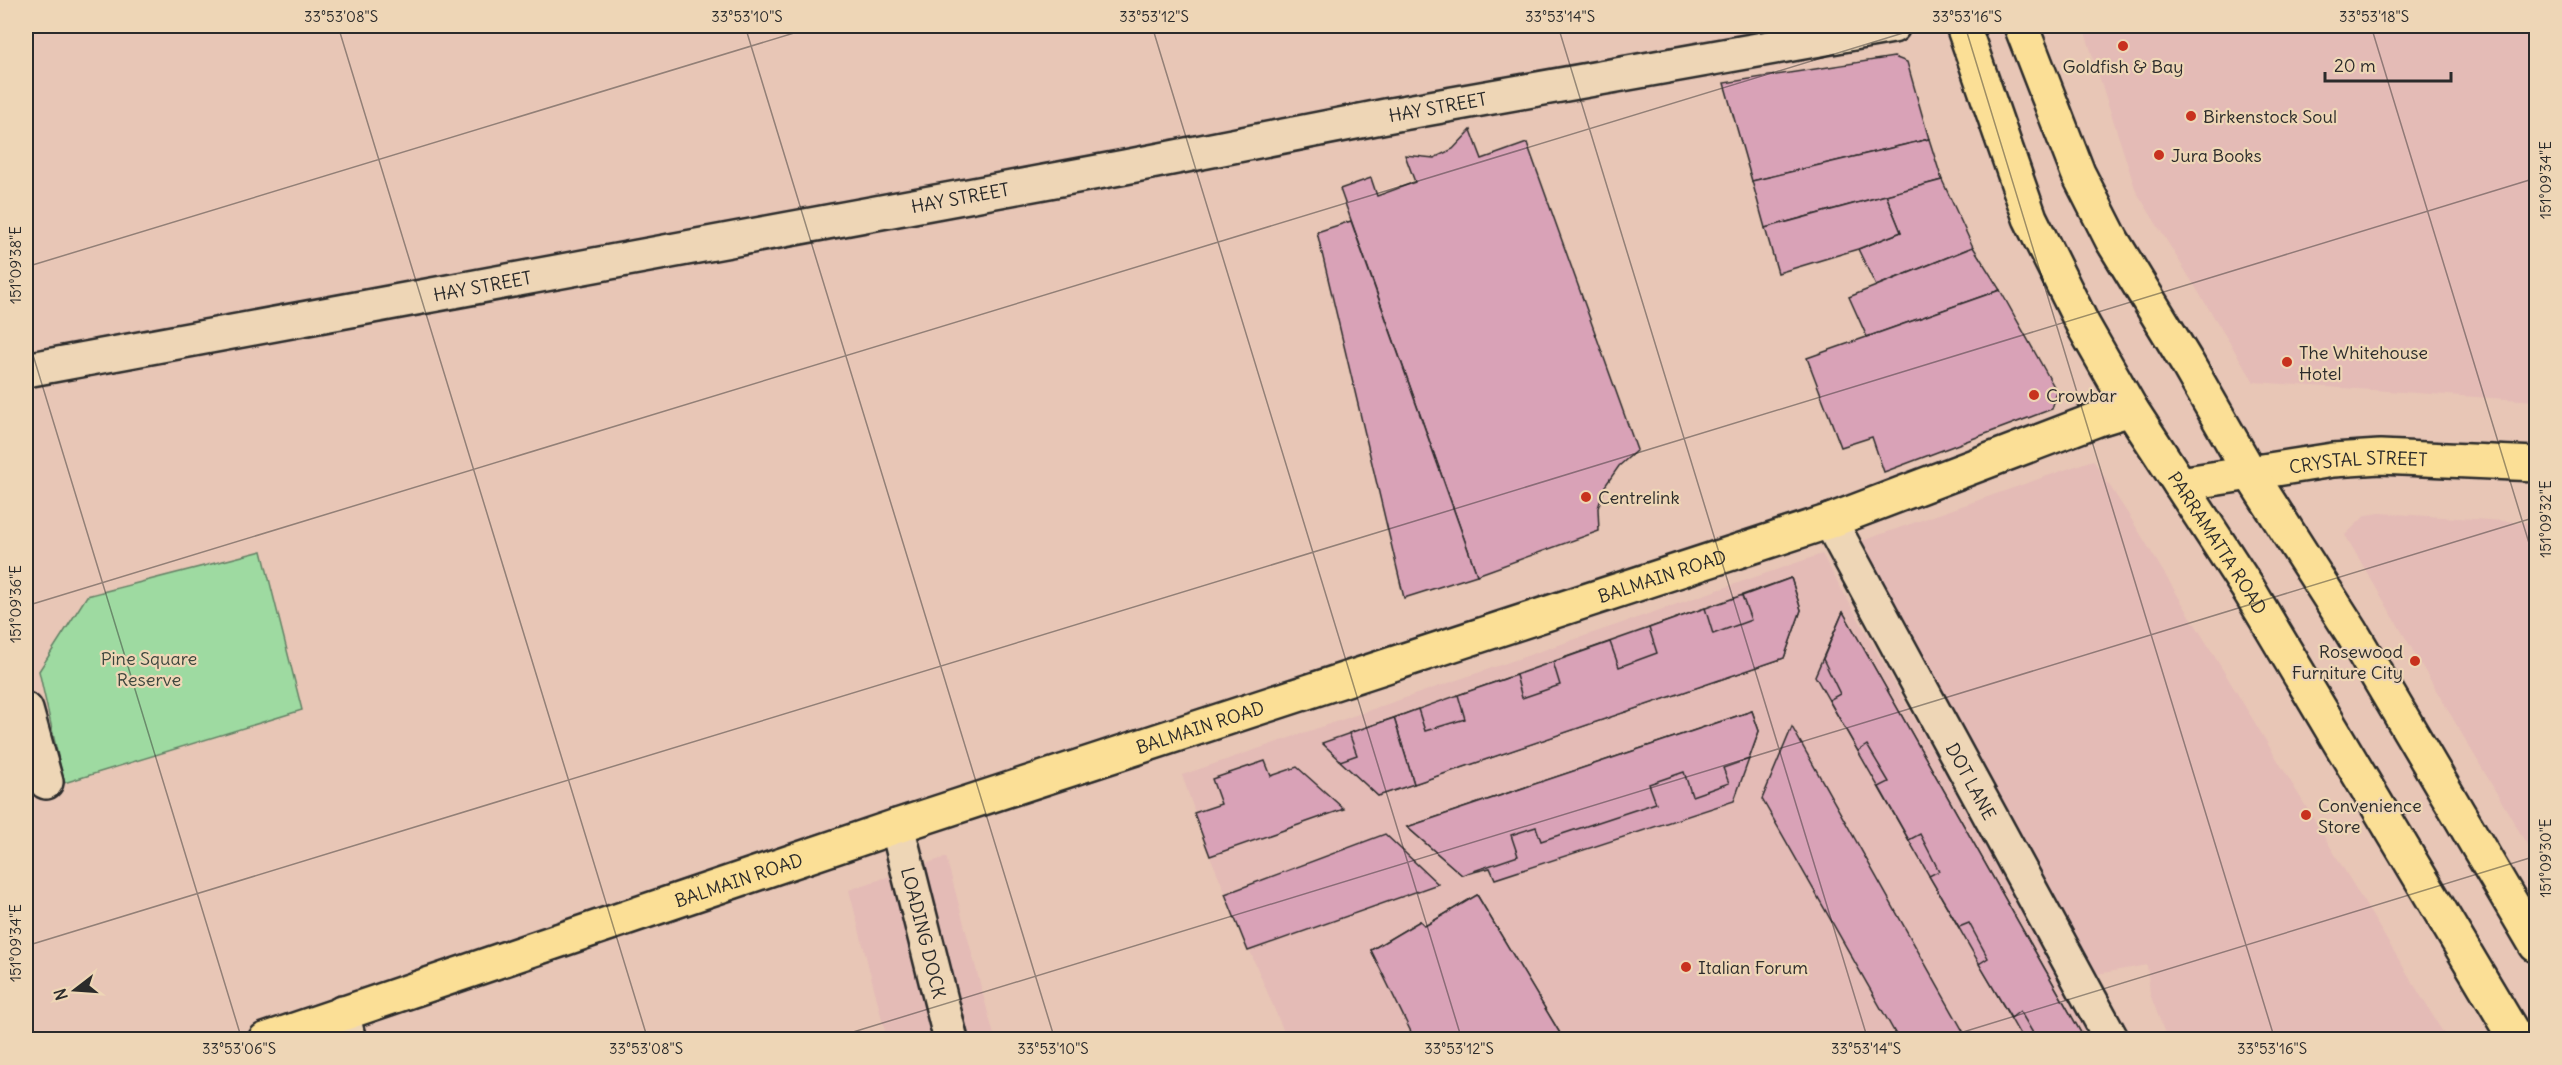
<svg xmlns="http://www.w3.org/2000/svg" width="2562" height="1065" font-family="Delius,sans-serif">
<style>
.built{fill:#e4bbb6}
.green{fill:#9edaa1;stroke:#648266;stroke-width:1.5}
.building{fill:#d9a2b7;stroke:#2b2b2b;stroke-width:1.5}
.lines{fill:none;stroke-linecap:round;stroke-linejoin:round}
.minor-casing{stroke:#2b2b2b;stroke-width:38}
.major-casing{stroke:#2b2b2b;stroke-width:38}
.highway-casing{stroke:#2b2b2b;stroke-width:38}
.minor{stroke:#eed6b6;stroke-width:33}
.major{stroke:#fbdf96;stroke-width:33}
.highway{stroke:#fbdf96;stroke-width:33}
.ticks{fill:none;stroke:#2b2b2b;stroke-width:1.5;stroke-opacity:0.45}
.poi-dot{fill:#c8321e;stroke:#eed6b6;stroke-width:2}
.labels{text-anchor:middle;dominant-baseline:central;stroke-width:4.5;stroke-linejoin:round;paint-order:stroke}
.poi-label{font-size:18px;fill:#2b2b2b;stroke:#eed6b6;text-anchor:start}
.street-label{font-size:18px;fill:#2b2b2b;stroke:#eed6b6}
.park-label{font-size:18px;fill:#3c453d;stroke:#eed6b6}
.neatline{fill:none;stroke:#2b2b2b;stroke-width:2}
.ticks-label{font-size:15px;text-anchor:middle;fill:#2b2b2b}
</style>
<rect width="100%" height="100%" fill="#e8c6b6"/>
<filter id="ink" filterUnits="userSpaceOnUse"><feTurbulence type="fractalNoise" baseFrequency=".0167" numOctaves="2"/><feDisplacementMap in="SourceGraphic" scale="12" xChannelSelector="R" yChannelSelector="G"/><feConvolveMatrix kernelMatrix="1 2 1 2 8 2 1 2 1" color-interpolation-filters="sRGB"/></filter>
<g filter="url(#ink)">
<g class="built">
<polygon points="2083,26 2536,26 2536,401 2254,382 2136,191"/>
<polygon points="2093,460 2130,517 2447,1039 2167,1039 2150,994 2147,965 2097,974 1856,543"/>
<polygon points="2380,513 2536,523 2536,860 2345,535 2366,515"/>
<polygon points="1822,554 2094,1039 1287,1039 1210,856 1182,775"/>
<polygon points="946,857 995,1039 887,1039 849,890"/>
</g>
<polygon class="green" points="262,551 302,710 64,783 39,671 87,596"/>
<g class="building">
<polygon points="1894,57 1907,62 1929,139 1752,181 1724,83"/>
<polygon points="1471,130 1482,159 1527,143 1637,450 1619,466 1605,486 1598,508 1599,531 1477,575 1340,189 1371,178 1377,196 1415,182 1405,155 1434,158 1453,149"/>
<polygon points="1929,139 1942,180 1765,228 1752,181"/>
<polygon points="1942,180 1973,247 1876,286 1858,249 1901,232 1886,195"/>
<polygon points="1886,195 1901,232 1858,249 1778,273 1765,228"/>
<polygon points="1351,221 1477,575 1404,598 1317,232"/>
<polygon points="1973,247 2000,290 1867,337 1849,297"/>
<polygon points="2000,290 2057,392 2052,409 1884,472 1872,437 1841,447 1807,358"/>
<polygon points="1791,578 1801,610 1784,658 1378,796 1322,743"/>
<polygon points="1791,578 1801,610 1784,658 1414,784 1394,718 1418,709 1425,731 1465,719 1458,695 1516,675 1522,698 1560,685 1553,662 1610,642 1619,667 1657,653 1649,628 1705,608 1713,634 1751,620 1742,596"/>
<polygon points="1843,612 2085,1040 2023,1040 1815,676"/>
<polygon points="1843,612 2085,1040 2037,1040 2020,1011 2011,1018 1979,964 1988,958 1969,923 1959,927 1929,876 1939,871 1920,834 1909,840 1879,787 1889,782 1867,745 1858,751 1829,700 1840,694 1823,659"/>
<polygon points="1752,711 1759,731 1734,801 1495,879 1490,868 1462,875 1407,827"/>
<polygon points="1752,711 1759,731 1749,759 1723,768 1729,783 1692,796 1684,772 1649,784 1656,803 1541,841 1536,827 1511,835 1518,856 1462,875 1407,827"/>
<polygon points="1394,718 1414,784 1378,796 1340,761 1357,755 1349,733"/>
<polygon points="1792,727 1968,1040 1899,1040 1762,799"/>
<polygon points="1265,761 1271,776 1297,767 1344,809 1210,856 1194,813 1221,804 1212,779"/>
<polygon points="1385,834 1438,884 1248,951 1225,894"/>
<polygon points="1477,895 1564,1040 1422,1040 1371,950 1420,921 1425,926"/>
<polygon points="1477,895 1564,1040 1415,1040 1371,950 1420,921 1425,926"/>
</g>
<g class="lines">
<g class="minor-casing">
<g id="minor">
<path id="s1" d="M 26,370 L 1125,167 L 1391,115 L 1893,26"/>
<path id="s2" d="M 1830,521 L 2112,1040"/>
<polyline points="26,710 46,782"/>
<path id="s3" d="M 897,826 L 951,1040"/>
<polyline points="342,1013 349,1040"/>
</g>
</g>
<g class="major-casing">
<g id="major">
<path id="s4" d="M 2180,484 L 2333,460 L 2380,457 L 2536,464"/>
<path id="s5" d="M 265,1040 L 897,826 L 1830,521 L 2098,419 L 2131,409"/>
</g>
</g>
<g class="highway-casing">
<g id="highway">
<path id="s6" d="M 1963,26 L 2030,218 L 2083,325 L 2131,409 L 2249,590 L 2517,1040"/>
<polyline points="2021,26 2078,173 2112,240 2187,363 2250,473 2351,631 2536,945"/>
</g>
</g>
<use href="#minor" class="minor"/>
<use href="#major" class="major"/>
<use href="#highway" class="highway"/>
</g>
</g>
<path class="ticks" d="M 338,26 L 648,1040M 745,26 L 1055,1040M 1152,26 L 1462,1040M 1558,26 L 1868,1040M 1965,26 L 2275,1040M 2371,26 L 2536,566M 26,267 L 817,26M 26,332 L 242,1040M 26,606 L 1926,26M 26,946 L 2536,178M 827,1040 L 2536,517M 1937,1040 L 2536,856"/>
<g class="poi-dot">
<circle cx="2123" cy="46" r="6"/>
<circle cx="2191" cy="116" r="6"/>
<circle cx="2159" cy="155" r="6"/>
<circle cx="2287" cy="362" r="6"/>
<circle cx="2034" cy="395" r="6"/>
<circle cx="1586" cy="497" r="6"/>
<circle cx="2415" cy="661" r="6"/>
<circle cx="2306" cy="815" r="6"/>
<circle cx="1686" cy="967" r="6"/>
</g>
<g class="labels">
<g class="poi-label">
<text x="2123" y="66" text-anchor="middle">Goldfish &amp; Bay</text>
<text x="2203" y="116">Birkenstock Soul</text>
<text x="2171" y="155">Jura Books</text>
<text x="2299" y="352">The Whitehouse<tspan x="2299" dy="21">Hotel</tspan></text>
<text x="2046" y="395">Crowbar</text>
<text x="1598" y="497">Centrelink</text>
<text x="2403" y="651" text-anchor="end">Rosewood<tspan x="2403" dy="21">Furniture City</tspan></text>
<text x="2318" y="805">Convenience<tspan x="2318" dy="21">Store</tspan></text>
<text x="1698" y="967">Italian Forum</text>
</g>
<g class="street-label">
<text stroke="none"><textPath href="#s1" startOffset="1436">HAY STREET</textPath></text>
<text stroke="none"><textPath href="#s1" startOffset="950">HAY STREET</textPath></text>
<text stroke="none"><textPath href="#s1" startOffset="464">HAY STREET</textPath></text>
<text stroke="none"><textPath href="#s4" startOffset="180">CRYSTAL STREET</textPath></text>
<text stroke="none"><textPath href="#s6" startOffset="579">PARRAMATTA ROAD</textPath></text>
<text stroke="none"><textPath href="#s5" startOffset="1472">BALMAIN ROAD</textPath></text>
<text stroke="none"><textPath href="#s5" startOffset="986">BALMAIN ROAD</textPath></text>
<text stroke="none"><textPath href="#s2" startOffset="296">DOT LANE</textPath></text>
<text stroke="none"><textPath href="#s5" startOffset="500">BALMAIN ROAD</textPath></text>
<text stroke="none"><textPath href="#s3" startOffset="110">LOADING DOCK</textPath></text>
</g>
<g class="park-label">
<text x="149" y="658">Pine Square<tspan x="149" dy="21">Reserve</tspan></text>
</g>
</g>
<rect width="2562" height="1065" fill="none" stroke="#eed6b6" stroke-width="66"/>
<g transform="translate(75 990) rotate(253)" stroke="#eed6b6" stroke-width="4.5" paint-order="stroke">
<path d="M0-4.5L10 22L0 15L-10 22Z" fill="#2b2b2b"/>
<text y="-9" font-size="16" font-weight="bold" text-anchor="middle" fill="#2b2b2b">N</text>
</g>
<path d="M2325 72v9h126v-9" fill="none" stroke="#2b2b2b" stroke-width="3"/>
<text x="2334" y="72" font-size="18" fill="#2b2b2b" stroke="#eed6b6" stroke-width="4.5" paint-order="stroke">20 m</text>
<rect x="33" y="33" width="2496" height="999" class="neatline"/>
<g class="ticks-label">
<text x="341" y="22">33°53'08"S</text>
<text x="747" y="22">33°53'10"S</text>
<text x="1154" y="22">33°53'12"S</text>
<text x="1560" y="22">33°53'14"S</text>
<text x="1967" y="22">33°53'16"S</text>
<text x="2374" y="22">33°53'18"S</text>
<text transform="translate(2546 180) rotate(-90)" y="5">151°09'34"E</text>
<text transform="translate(16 265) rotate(-90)" y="5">151°09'38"E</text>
<text transform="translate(2546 519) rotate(-90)" y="5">151°09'32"E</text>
<text transform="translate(16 604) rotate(-90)" y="5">151°09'36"E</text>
<text transform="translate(2546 858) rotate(-90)" y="5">151°09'30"E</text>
<text transform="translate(16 943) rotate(-90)" y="5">151°09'34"E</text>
<text x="239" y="1054">33°53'06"S</text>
<text x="646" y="1054">33°53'08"S</text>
<text x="1053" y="1054">33°53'10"S</text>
<text x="1459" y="1054">33°53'12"S</text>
<text x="1866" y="1054">33°53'14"S</text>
<text x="2272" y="1054">33°53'16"S</text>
</g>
</svg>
